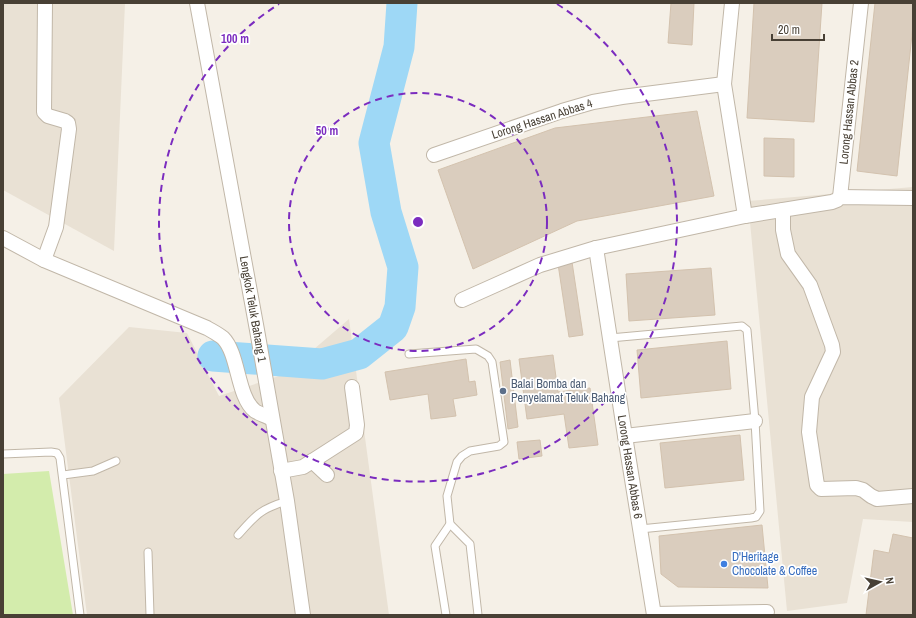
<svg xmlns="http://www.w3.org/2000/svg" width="916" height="618" font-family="'Archivo Narrow',sans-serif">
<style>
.residential{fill:#e9e1d4}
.green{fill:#d3ecac}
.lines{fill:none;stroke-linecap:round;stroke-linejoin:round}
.river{stroke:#9ed8f6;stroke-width:31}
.building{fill:#dacdbe;stroke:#d3c2ae}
.service-casing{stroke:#c1b7a8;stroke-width:9}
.minor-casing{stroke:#c1b7a8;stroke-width:16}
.service{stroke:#fff;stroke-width:7}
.minor{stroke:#fff;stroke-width:14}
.ring{fill:none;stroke:#7b2cbf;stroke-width:2;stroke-dasharray:7 5}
.service-dot{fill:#5c6f8a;stroke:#fff;stroke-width:1.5}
.shop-dot{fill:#3f7fe0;stroke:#fff;stroke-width:1.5}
.labels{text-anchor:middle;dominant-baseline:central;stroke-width:3.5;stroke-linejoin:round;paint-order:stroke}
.street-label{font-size:12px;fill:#484035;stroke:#fff}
.service-label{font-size:12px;fill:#4e5e75;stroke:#fff;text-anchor:start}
.shop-label{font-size:12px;fill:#366cbe;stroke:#fff;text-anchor:start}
.centre{fill:#7b2cbf;stroke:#fff;stroke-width:2}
.ring-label{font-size:12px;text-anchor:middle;font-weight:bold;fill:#7b2cbf;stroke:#fff;stroke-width:3.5;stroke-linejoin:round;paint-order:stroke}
</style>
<rect width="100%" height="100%" fill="#f5f0e7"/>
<g class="residential">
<polygon points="3,3 125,3 114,251 3,190"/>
<polygon points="913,187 913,522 863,519 847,603 787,611 748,201"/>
<polygon points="349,319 389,615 87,615 59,398 129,327 187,333 219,396 285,374"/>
</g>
<polygon class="green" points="49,471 73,615 3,615 3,474"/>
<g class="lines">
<polyline class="river" points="213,356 322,364 359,354 393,327 400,307 403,267 386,212 374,143 399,47 402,3"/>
</g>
<g class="building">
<polygon points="671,3 694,3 692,45 668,43"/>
<polygon points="754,3 822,3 814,122 747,118"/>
<polygon points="875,3 913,3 913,25 897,176 857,171"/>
<polygon points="697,111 714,196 577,221 473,269 438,170 555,128"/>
<polygon points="764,138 794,139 794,177 764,176"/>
<polygon points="572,262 583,335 569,337 558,264"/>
<polygon points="711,268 715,315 629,321 626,274"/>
<polygon points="727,341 731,389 641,398 637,350"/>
<polygon points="553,355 558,392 590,388 598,445 569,448 564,414 527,419 519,359"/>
<polygon points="466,359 469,382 475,381 477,395 453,399 456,416 431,419 428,394 390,400 385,372"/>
<polygon points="510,360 518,427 508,429 500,362"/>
<polygon points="740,435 744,480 665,488 660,443"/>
<polygon points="540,440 542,456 519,459 517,442"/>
<polygon points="762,525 768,588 678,587 661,574 659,536"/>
<polygon points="893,534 913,538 913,615 866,615 874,550 889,553"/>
</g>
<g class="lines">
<g class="service-casing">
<g id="service">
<polyline points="610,338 742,326 747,330 755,421 760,511 756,517 751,518 640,529"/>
<polyline points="409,354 476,349 488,356 492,362 504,442 499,446 470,451 462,456 457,462 447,496 450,524 470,544 478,615"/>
<polyline points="3,454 51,452 57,453 60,458 80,615"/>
<polyline points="63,475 93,471 116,461"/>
<path d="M 238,535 C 256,515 260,509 287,501"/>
<polyline points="148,552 150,615"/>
<polyline points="446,615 435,546 450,524"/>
</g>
</g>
<g class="minor-casing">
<g id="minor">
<polyline points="197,3 257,330 287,501 303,615"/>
<polyline points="732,3 724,84 745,216"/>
<polyline points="434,155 562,111 593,102 622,97 724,84"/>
<polyline points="840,197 861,3"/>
<polyline points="783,210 783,230 788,254 810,285 832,345 833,352 812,397 809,432 817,485 821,489 856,488 863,490 871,496 877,499 913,496"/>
<path d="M 3,238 L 44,260 L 207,328 C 212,331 218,334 223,338 C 239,354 237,397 255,411 C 260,414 267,416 272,419"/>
<polyline points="596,248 625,436 654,615"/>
<polyline points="44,260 56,227 69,129 68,123 65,121 48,116 44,112 45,3"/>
<polyline points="462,300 540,265 596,248 745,216 832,202 837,200 840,197 913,198"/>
<polyline points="625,436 755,421"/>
<polyline points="312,461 327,475"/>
<polyline points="281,471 303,467 356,433 357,425 352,387"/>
<polyline points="654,614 767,612"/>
</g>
</g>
<use href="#service" class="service"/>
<use href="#minor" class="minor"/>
</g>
<g class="ring">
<circle cx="418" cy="222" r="129"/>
<path d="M557 4A259 259 0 1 1 279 4"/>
</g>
<circle class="service-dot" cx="503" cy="391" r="4"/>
<circle class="shop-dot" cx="724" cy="564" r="4"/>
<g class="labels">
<g class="street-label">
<text transform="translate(849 112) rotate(-84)">Lorong Hassan Abbas 2</text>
<text transform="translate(542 119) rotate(-18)">Lorong Hassan Abbas 4</text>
<text transform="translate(253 309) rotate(80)">Lengkok Teluk Bahang 1</text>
<text transform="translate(630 467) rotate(81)">Lorong Hassan Abbas 6</text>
</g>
<g class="service-label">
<text x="511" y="384">Balai Bomba dan<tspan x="511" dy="14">Penyelamat Teluk Bahang</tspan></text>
</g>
<g class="shop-label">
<text x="732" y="557">D'Heritage<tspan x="732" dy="14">Chocolate &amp; Coffee</tspan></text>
</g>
</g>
<circle cx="418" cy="222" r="6" class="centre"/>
<g class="ring-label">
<text x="235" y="43">100 m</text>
<text x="327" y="135">50 m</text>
</g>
<rect width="916" height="618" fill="none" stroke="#484035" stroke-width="8"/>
<g transform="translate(880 582) rotate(82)" stroke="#ffffff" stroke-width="3" paint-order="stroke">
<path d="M0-3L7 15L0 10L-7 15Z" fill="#484035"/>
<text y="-6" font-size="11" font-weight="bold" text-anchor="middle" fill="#484035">N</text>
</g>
<path d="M772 34v6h52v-6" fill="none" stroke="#484035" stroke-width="2"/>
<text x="778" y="34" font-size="12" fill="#484035" stroke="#ffffff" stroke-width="3" paint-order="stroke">20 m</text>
</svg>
